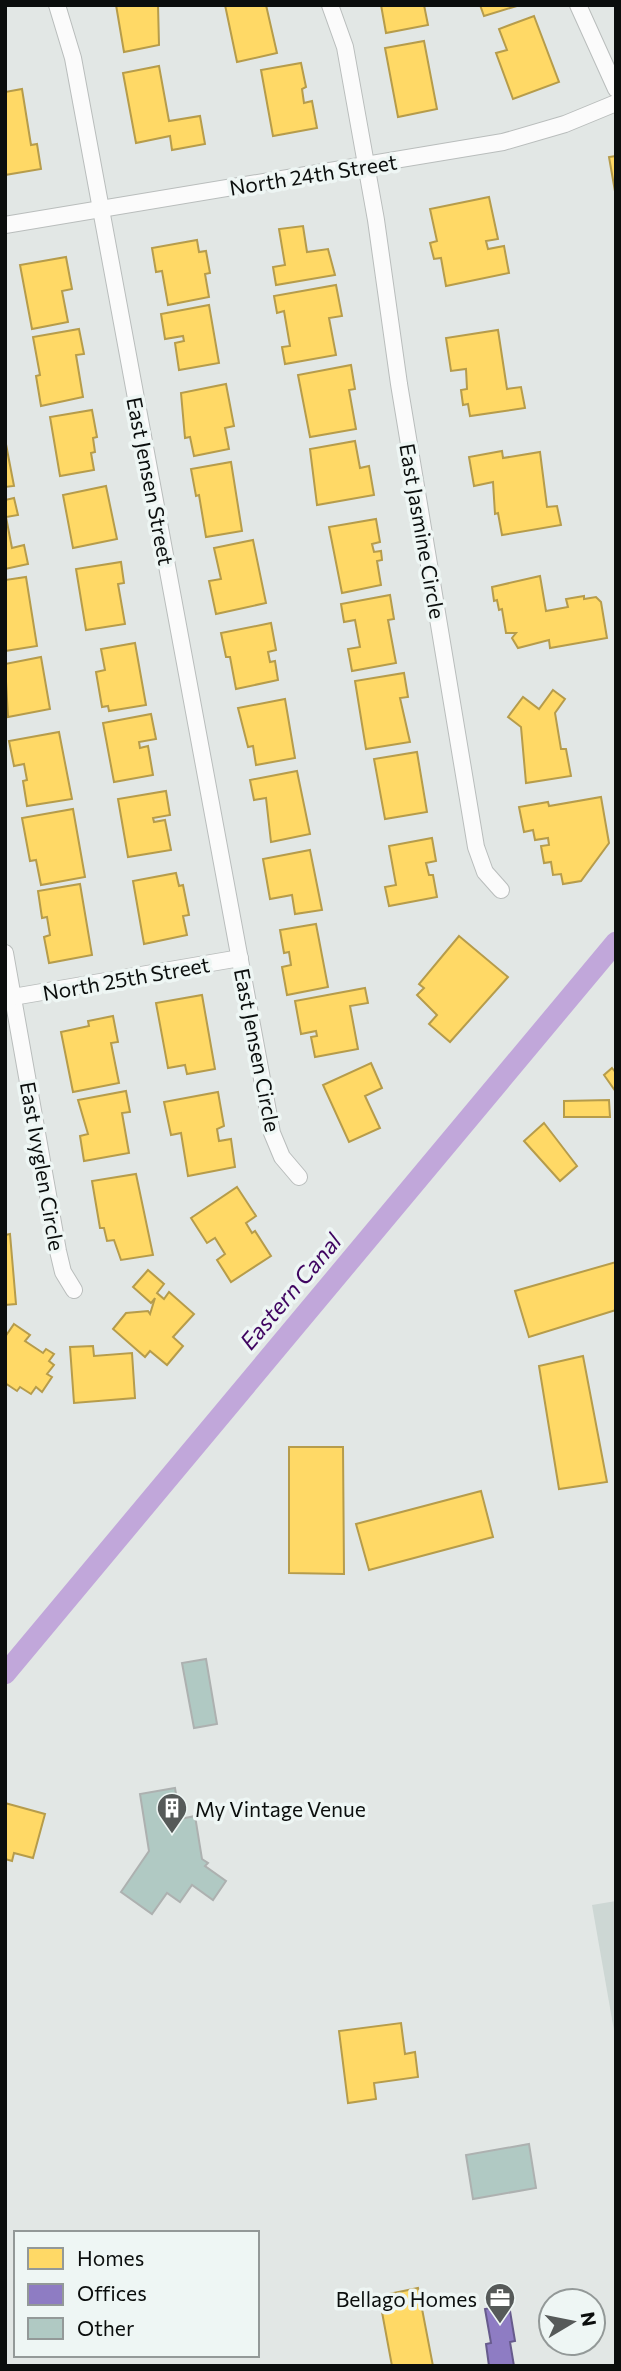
<svg xmlns="http://www.w3.org/2000/svg" width="621" height="2371" font-family="Commissioner,sans-serif">
<style>
.built{fill:#cdd7d4}
.homes{fill:#ffd966;stroke:#b69c4b;stroke-width:2}
.offices{fill:#8e7cc3;stroke:#675b8c;stroke-width:2}
.lines{fill:none;stroke-linecap:round;stroke-linejoin:round}
.canal{stroke:#c1a7da;stroke-width:21}
.building{fill:#b0c9c3;stroke:#adb1b0;stroke-width:2}
.minor-casing{stroke:#b9bdbc;stroke-width:18}
.minor{stroke:#fbfbfb;stroke-width:16}
.labels{text-anchor:middle;dominant-baseline:central;stroke-width:7;stroke-linejoin:round;paint-order:stroke}
.street-label{font-size:21px;fill:#0b0e0d;stroke:#eef6f4}
.poi-label{font-size:21px;fill:#0b0e0d;stroke:#eef6f4;text-anchor:start}
.water-label{font-size:23px;font-style:italic;fill:#3f0460;stroke:#eef6f4}
</style>
<rect width="100%" height="100%" fill="#e2e7e5"/>
<polygon class="built" points="616,1901 616,2042 592,1905"/>
<g class="homes">
<polygon points="116,5 158,5 159,45 124,52"/>
<polygon points="225,5 266,5 277,53 237,62"/>
<polygon points="381,5 424,5 428,25 386,33"/>
<polygon points="480,5 520,5 484,16"/>
<polygon points="534,16 559,82 513,99 496,53 507,50 499,29"/>
<polygon points="424,41 437,109 398,117 385,48"/>
<polygon points="301,63 306,87 302,89 304,103 312,101 317,128 273,136 261,70"/>
<polygon points="159,66 169,121 200,116 205,144 172,150 170,136 136,143 123,73"/>
<polygon points="22,89 31,145 37,144 41,169 5,175 5,92"/>
<polygon points="616,156 616,197 609,157"/>
<polygon points="489,197 498,239 486,241 488,249 504,246 509,273 446,286 441,258 434,259 430,243 437,241 430,209"/>
<polygon points="303,226 307,252 328,249 335,275 276,285 273,267 285,265 279,229"/>
<polygon points="197,240 199,252 206,251 210,273 205,274 209,297 168,305 162,271 156,272 152,248"/>
<polygon points="66,257 72,289 62,291 68,322 32,329 20,265"/>
<polygon points="336,285 342,316 329,318 336,355 285,364 282,347 290,346 284,311 277,313 274,296"/>
<polygon points="209,305 219,363 179,370 175,343 184,341 183,336 165,339 161,314"/>
<polygon points="79,329 84,354 76,355 83,397 41,406 36,376 40,375 33,337"/>
<polygon points="498,330 507,389 521,387 525,408 470,416 468,404 463,405 461,390 467,389 466,369 451,371 446,338"/>
<polygon points="351,365 355,389 349,390 356,429 310,437 298,375"/>
<polygon points="226,384 234,426 225,428 229,449 194,456 190,437 185,438 181,393"/>
<polygon points="92,410 97,437 93,438 95,452 91,453 94,470 60,476 50,417"/>
<polygon points="5,439 14,486 5,487"/>
<polygon points="355,441 360,468 369,466 374,495 317,505 310,449"/>
<polygon points="502,451 503,458 540,452 547,507 557,506 561,525 502,535 498,513 495,514 493,482 474,486 469,457"/>
<polygon points="231,462 242,531 206,537 199,495 196,496 191,469"/>
<polygon points="106,486 117,539 73,548 63,495"/>
<polygon points="14,498 18,515 6,517 12,548 24,545 28,564 5,569 5,500"/>
<polygon points="376,519 380,542 372,544 374,552 381,551 382,560 377,561 381,585 342,593 329,527"/>
<polygon points="253,540 266,603 216,614 209,581 221,579 214,548"/>
<polygon points="121,562 124,583 118,584 125,624 86,630 76,569"/>
<polygon points="540,576 546,611 568,607 566,599 584,596 584,599 596,597 601,602 607,638 550,648 549,640 518,648 512,638 516,633 506,633 502,609 499,610 497,600 494,601 492,587"/>
<polygon points="26,577 37,646 5,651 5,580"/>
<polygon points="390,595 394,619 388,620 396,663 352,671 348,649 360,647 355,620 344,622 341,604"/>
<polygon points="271,623 276,650 268,652 270,662 275,661 278,680 236,689 230,657 226,657 221,633"/>
<polygon points="135,643 146,705 109,711 108,706 102,707 96,672 105,670 101,649"/>
<polygon points="41,657 50,709 8,717 5,664"/>
<polygon points="404,673 408,697 400,698 410,742 366,749 355,681"/>
<polygon points="553,690 565,699 555,713 561,749 566,749 571,776 526,783 521,727 508,717 523,697 539,709"/>
<polygon points="285,699 295,758 256,765 253,746 248,747 238,708"/>
<polygon points="151,714 156,739 139,742 140,748 148,746 153,775 114,782 103,723"/>
<polygon points="59,732 72,799 27,806 23,781 27,780 24,764 14,766 9,741"/>
<polygon points="417,752 427,812 385,819 374,759"/>
<polygon points="297,771 310,834 271,842 266,798 254,800 250,780"/>
<polygon points="166,791 170,815 153,818 154,822 165,820 171,850 128,857 118,799"/>
<polygon points="601,797 609,843 581,881 563,884 561,874 553,875 551,862 544,863 541,846 549,845 548,838 535,840 533,830 524,832 519,807 548,802 549,806"/>
<polygon points="73,809 85,877 41,885 36,860 30,861 22,818"/>
<polygon points="432,838 436,861 426,863 429,875 433,875 437,897 389,906 385,887 396,885 389,846"/>
<polygon points="310,850 322,910 295,914 292,895 270,899 263,859"/>
<polygon points="176,873 179,886 183,885 189,915 183,916 187,935 144,944 133,881"/>
<polygon points="80,884 92,955 49,963 44,937 50,935 47,917 42,918 38,891"/>
<polygon points="316,924 328,987 287,995 282,967 291,965 289,952 284,953 280,930"/>
<polygon points="459,936 508,977 450,1042 429,1024 437,1015 417,995 424,988 419,984"/>
<polygon points="365,988 368,1003 350,1006 358,1049 315,1057 311,1037 317,1036 316,1031 301,1034 295,1001"/>
<polygon points="202,995 215,1069 187,1074 185,1065 168,1068 156,1003"/>
<polygon points="113,1016 118,1042 111,1043 119,1083 73,1092 61,1032 89,1026 88,1021"/>
<polygon points="371,1063 382,1088 365,1096 380,1128 349,1142 323,1085"/>
<polygon points="612,1068 616,1073 616,1092 604,1075"/>
<polygon points="126,1091 130,1112 122,1113 129,1153 84,1161 80,1136 88,1134 78,1100"/>
<polygon points="218,1092 224,1126 217,1129 219,1141 231,1139 235,1167 188,1176 181,1133 171,1135 164,1102"/>
<polygon points="609,1100 610,1117 564,1117 564,1101"/>
<polygon points="544,1123 577,1166 560,1181 524,1141"/>
<polygon points="136,1174 153,1255 121,1260 114,1240 107,1241 104,1228 100,1228 92,1181"/>
<polygon points="237,1187 256,1216 246,1223 252,1233 255,1231 271,1256 231,1282 217,1260 225,1254 215,1238 207,1243 191,1218"/>
<polygon points="10,1234 16,1304 5,1305 5,1235"/>
<polygon points="616,1262 616,1310 529,1337 515,1291"/>
<polygon points="148,1270 164,1284 157,1293 164,1299 169,1292 194,1314 173,1337 183,1346 167,1365 150,1351 145,1357 113,1329 126,1313 148,1311 150,1314 155,1298 151,1303 133,1287"/>
<polygon points="14,1324 30,1335 25,1341 43,1353 46,1349 54,1354 49,1361 54,1365 47,1374 52,1377 42,1392 36,1387 31,1394 20,1387 17,1391 5,1383 5,1337"/>
<polygon points="93,1346 94,1356 132,1353 135,1398 74,1403 70,1347"/>
<polygon points="583,1356 607,1482 559,1489 539,1366"/>
<polygon points="289,1447 343,1447 344,1574 289,1573"/>
<polygon points="481,1491 493,1537 369,1570 356,1524"/>
<polygon points="5,1803 45,1814 33,1858 14,1853 12,1861 5,1859"/>
<polygon points="401,2023 405,2054 415,2052 418,2077 374,2083 376,2099 348,2103 339,2031"/>
<polygon points="418,2288 433,2366 392,2366 379,2296"/>
</g>
<polygon class="offices" points="509,2305 515,2341 510,2342 514,2366 489,2366 486,2344 491,2343 485,2309"/>
<g class="lines">
<polyline class="canal" points="5,1674 616,942"/>
</g>
<g class="building">
<polygon points="206,1659 217,1724 194,1728 182,1663"/>
<polygon points="175,1788 180,1819 195,1816 202,1859 208,1863 205,1866 226,1881 213,1900 192,1885 180,1902 167,1893 152,1914 121,1892 149,1851 140,1794"/>
<polygon points="529,2144 536,2188 473,2199 466,2155"/>
</g>
<g class="lines">
<g class="minor-casing">
<g id="minor">
<polyline points="57,5 73,58 272,1133 282,1157 299,1177"/>
<polyline points="330,5 345,47 376,220 399,384 476,847 485,872 501,890"/>
<polyline points="578,5 616,89"/>
<polyline points="5,225 503,142 565,124 616,103"/>
<polyline points="5,953 58,1251 63,1272 74,1290"/>
<polyline points="13,997 240,958"/>
</g>
</g>
<use href="#minor" class="minor"/>
</g>
<defs>
<g id="building-pin" transform="scale(1.575)"><path d="M0 17L-7.5 6A9.5 9.5 0 1 1 7.5 6Z" fill="#565a59" stroke="#eef6f4"/><path d="M-4-6H4V6H1V3H-1V6H-4ZM-2.5-4.3h1.7v1.8h-1.7ZM.8-4.3h1.7v1.8H.8ZM-2.5-1h1.7V.8h-1.7ZM.8-1h1.7V.8H.8Z" fill="#fff"/></g>
<g id="office-pin" transform="scale(1.575)"><path d="M0 17L-7.5 6A9.5 9.5 0 1 1 7.5 6Z" fill="#565a59" stroke="#eef6f4"/><path d="M-6-3h4V-5.5h4V-3h4V5H-6ZM-1-4.5V-3h2v-1.5ZM-6 0V1H6V0Z" fill="#fff"/></g>
</defs>
<g fill-rule="evenodd">
<use href="#building-pin" x="172" y="1808"/>
<use href="#office-pin" x="500" y="2298"/>
</g>
<g class="labels">
<g class="street-label">
<text transform="translate(313 174) rotate(-9)">North 24th Street</text>
<text transform="translate(151 481) rotate(79)">East Jensen Street</text>
<text transform="translate(423 531) rotate(80)">East Jasmine Circle</text>
<text transform="translate(126 978) rotate(-10)">North 25th Street</text>
<text transform="translate(258 1050) rotate(79)">East Jensen Circle</text>
<text transform="translate(43 1166) rotate(80)">East Ivyglen Circle</text>
</g>
<g class="poi-label">
<text x="195" y="1808">My Vintage Venue</text>
<text x="477" y="2298" text-anchor="end">Bellago Homes</text>
</g>
<g class="water-label">
<text transform="translate(290 1291) rotate(-50)">Eastern Canal</text>
</g>
</g>
<rect width="621" height="2371" fill="none" stroke="#0b0e0d" stroke-width="14"/>
<rect x="14" y="2231" width="245" height="126" fill="#eef6f4" stroke="#939998" stroke-width="2"/>
<rect x="28" y="2248" width="35" height="21" fill="#ffd966" stroke="#939998" stroke-width="2"/>
<text x="77" y="2266" font-size="21" fill="#0b0e0d">Homes</text>
<rect x="28" y="2284" width="35" height="21" fill="#8e7cc3" stroke="#939998" stroke-width="2"/>
<text x="77" y="2301" font-size="21" fill="#0b0e0d">Offices</text>
<rect x="28" y="2318" width="35" height="21" fill="#b0c9c3" stroke="#939998" stroke-width="2"/>
<text x="77" y="2336" font-size="21" fill="#0b0e0d">Other</text>
<g transform="translate(572 2322) rotate(80)"><circle r="33" fill="#eef6f4" stroke="#939998" stroke-width="2"/>
<path d="M0-5L12 26L0 18L-12 26Z" fill="#565a59"/>
<text y="-10" font-size="19" font-weight="bold" text-anchor="middle" fill="#0b0e0d">N</text>
</g>
</svg>
